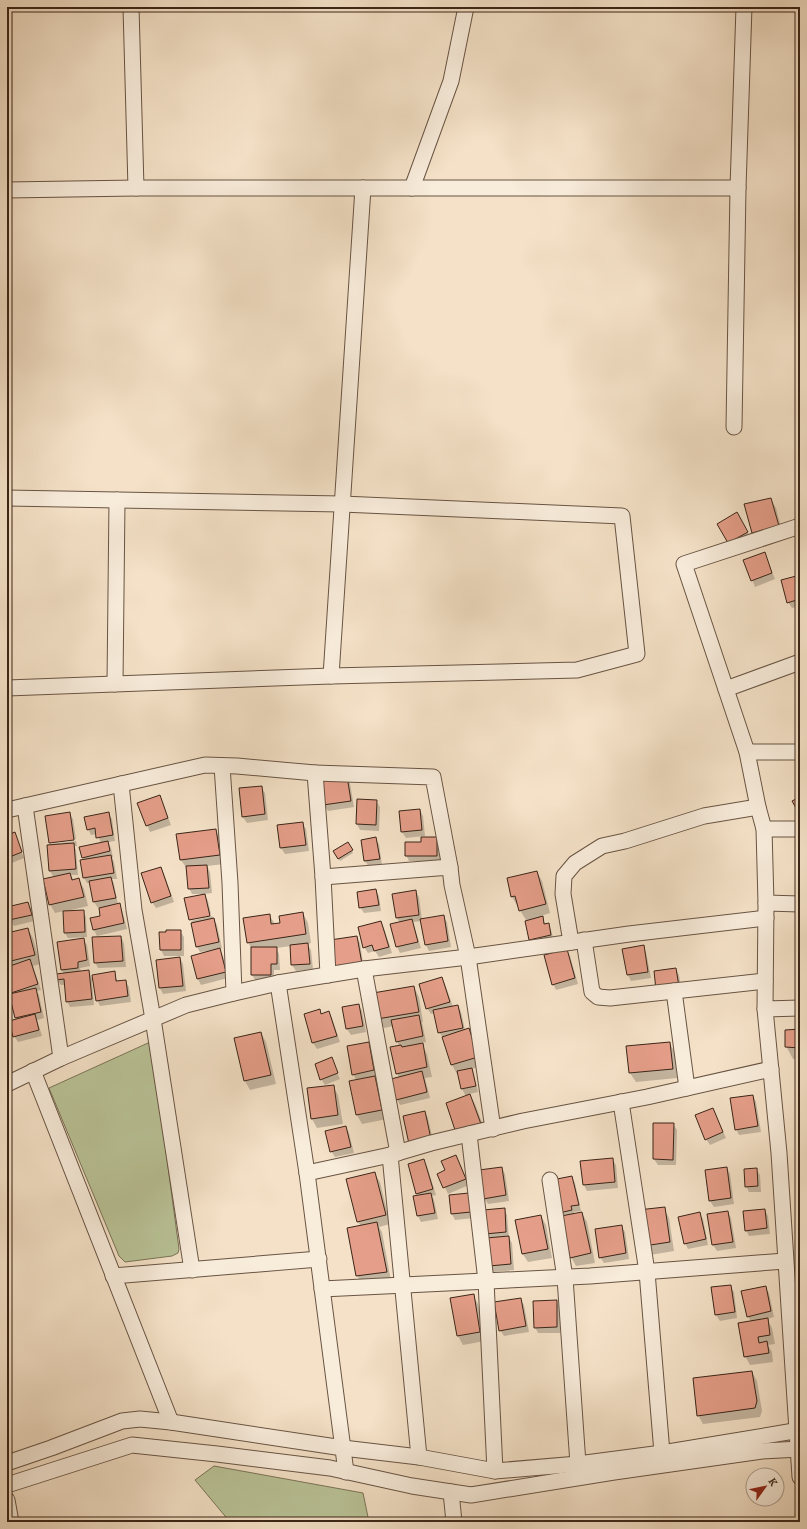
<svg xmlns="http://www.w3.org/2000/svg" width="807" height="1529" font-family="Alegreya,serif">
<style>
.green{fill:#b9c397;stroke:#7a7457}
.shadow{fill:#0003}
.building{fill:#e59e89;stroke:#3a2517}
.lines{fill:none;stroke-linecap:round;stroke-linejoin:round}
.minor-casing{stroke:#685443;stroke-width:17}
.minor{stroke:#f8ecdb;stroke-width:15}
</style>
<rect width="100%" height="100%" fill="#f4e1c7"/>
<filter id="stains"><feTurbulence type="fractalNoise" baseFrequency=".005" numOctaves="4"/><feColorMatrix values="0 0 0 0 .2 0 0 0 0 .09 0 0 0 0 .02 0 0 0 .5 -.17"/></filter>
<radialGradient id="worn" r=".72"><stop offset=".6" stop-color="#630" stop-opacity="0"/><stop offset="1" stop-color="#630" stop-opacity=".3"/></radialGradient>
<g class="green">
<polygon points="148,1043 152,1047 179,1249 178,1253 172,1256 125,1262 119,1256 49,1088"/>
<polygon points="214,1466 363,1493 369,1522 230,1522 195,1480"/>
</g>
<g class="shadow">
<polygon points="771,499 776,508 783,535 758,542 753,533"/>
<polygon points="736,513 751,538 732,549"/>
<polygon points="764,554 775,579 755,587 745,561"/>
<polygon points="800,576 800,606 792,608 788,602"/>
<polygon points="347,777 350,783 354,807 328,811 324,805"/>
<polygon points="261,787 265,793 268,820 247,823 243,817"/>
<polygon points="160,796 171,825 150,832 139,804"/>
<polygon points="376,801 380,807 379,831 360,830 357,824"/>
<polygon points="420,810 423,816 425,836 406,838 402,832"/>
<polygon points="69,813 73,819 76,839 51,842 51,844 76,841 77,846 74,846 76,850 78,875 71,875 74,881 79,880 84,889 88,906 67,911 67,912 83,911 86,917 87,937 68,938 65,933 64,911 55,913 50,904 54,878 50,871 51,845 50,843 46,817"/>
<polygon points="108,813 112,819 115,841 108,842 111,848 113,857 112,858 114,862 117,879 112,879 114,884 118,905 122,910 127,929 97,936 94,930 102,916 100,908 98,908 94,902 90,883 87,883 84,878 84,860 83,857 101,843 97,834 91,835 88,829"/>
<polygon points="302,823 306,829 309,851 285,854 281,848 278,826"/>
<polygon points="215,830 221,839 224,864 207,866 210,872 212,893 204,894 208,901 211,914 191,919 191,920 186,899 203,895 203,894 192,894 189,888 187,869 181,860 178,835"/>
<polygon points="14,834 24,858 7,865 7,836"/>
<polygon points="375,838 379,844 382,865 369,867 365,861"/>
<polygon points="436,838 440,844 440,861 409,861 406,855"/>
<polygon points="348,843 353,853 340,861 334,851"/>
<polygon points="161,868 164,874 174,902 156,908 152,902"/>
<polygon points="537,872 542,881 550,913 541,916 546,925 548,924 551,930 554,941 534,945 530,939 526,920 512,897 508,879"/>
<polygon points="376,890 379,896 381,911 364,913 360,907"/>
<polygon points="415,891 419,897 422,920 443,916 447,922 451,947 429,951 426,945 422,921 413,922 421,948 400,953 397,947 392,925 400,923 397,918"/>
<polygon points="28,903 31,909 34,921 14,926 10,920 7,908"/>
<polygon points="303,913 308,923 311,943 307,944 311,950 313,969 296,971 292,965 291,946 276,948 279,954 280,970 274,970 274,981 256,981 252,975 252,950 248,942 269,915 275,924 281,923"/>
<polygon points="212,916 217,925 222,948 218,948 223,956 228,978 201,985 198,979 192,957 209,952 209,951 200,952 197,947 193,924 191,921"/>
<polygon points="381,922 384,928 392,953 379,957 375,951 368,953 364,947"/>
<polygon points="28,929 33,938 40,964 33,966 41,990 36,991 39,995 44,1018 37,1020 42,1036 18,1042 14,1036 17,1020 11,995 13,994 7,978 7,935"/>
<polygon points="180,931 184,937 184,956 164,956 161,950 160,933"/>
<polygon points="121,937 124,943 126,967 98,968 95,962"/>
<polygon points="357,937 360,943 364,970 339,974"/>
<polygon points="82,938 87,945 90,966 80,968 81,972 88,971 93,980 114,972 118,982 125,981 129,987 131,1002 100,1006 97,1000 94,981 92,981 94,1005 70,1007 67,1001 65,985 61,985 57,980 64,974 62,970 58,943 83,939"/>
<polygon points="643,946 646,952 651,978 631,981 628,975 624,949"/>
<polygon points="567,950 570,956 578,984 556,990 553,984"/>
<polygon points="180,958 183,964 186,991 163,994 160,988 157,961"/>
<polygon points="676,969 679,975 682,992 660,995"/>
<polygon points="442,978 445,984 453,1007 458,1006 461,1012 465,1030 468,1029 473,1038 482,1066 471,1069 474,1075 478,1092 469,1094 475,1104 486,1133 462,1089 459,1074 457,1074 452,1065 443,1038 439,1032 435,1013 431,1014 427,1008"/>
<polygon points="414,987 419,997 423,1022 422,1022 426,1042 421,1043 427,1054 432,1077 425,1078 430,1098 400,1105 397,1099 399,1078 397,1073 399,1046 397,1041 394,1026 384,1028 378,1019"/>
<polygon points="359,1005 362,1011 366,1032 351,1035 347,1029"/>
<polygon points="319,1010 322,1015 329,1013 332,1018 340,1042 317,1049 313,1043 305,1015"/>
<polygon points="800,1030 800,1059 793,1059 786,1046"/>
<polygon points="261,1033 266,1042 276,1084 250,1090 245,1081 235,1039"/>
<polygon points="368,1043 372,1049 377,1076 374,1077 380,1086 387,1119 362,1124 357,1115 350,1082 357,1081 353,1074"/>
<polygon points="669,1043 675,1052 677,1078 636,1082 630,1073 627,1047"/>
<polygon points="7,1057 14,1076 7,1078"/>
<polygon points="331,1059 340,1079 325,1085 321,1079"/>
<polygon points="333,1086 338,1095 343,1124 317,1128 312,1119"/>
<polygon points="753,1096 756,1102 761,1132 739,1135 736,1129"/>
<polygon points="425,1112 428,1118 434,1145 414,1149"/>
<polygon points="716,1115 726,1138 710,1145 706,1139"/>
<polygon points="654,1124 673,1124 677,1130 676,1165 658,1165 654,1159"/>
<polygon points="346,1127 349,1133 354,1153 335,1157 331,1151"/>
<polygon points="456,1156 469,1185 448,1194 439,1174 446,1171"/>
<polygon points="612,1159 616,1165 618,1188 587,1191 584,1185 582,1162"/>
<polygon points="424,1160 427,1166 436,1195 432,1196 434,1200 438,1219 421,1222 418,1216 419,1196 417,1193"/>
<polygon points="502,1168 505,1174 509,1201 488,1204 484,1198"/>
<polygon points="727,1168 730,1174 734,1204 714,1207 710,1201"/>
<polygon points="756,1169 760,1175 761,1192 749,1192 746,1186"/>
<polygon points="374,1173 380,1182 390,1224 379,1227 382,1232 391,1281 362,1285 357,1275 361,1226 358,1222"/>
<polygon points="572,1177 575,1183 581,1211 574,1212 574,1215 582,1213 587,1222 595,1263 576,1266 571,1257 560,1213"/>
<polygon points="469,1194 474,1218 455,1220 452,1214"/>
<polygon points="664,1208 669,1218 674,1251 650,1255 645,1246"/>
<polygon points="504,1209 507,1215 509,1238 512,1243 514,1270 493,1272 490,1266 486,1233"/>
<polygon points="765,1210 768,1216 770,1234 749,1236 746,1230"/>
<polygon points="728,1212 731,1218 736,1248 717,1251 713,1245"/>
<polygon points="699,1214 703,1219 708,1245 688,1249 685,1243"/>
<polygon points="541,1216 546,1225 552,1258 528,1262 522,1253"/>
<polygon points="621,1226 625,1232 629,1259 604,1263 600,1257"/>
<polygon points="730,1286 734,1292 737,1318 720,1321 716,1315 712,1288"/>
<polygon points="765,1287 769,1293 774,1317 767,1319 772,1328 775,1344 768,1345 772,1352 773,1362 750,1365 745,1356 751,1322 748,1316"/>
<polygon points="473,1295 478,1304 485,1341 463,1345 458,1336 451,1299"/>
<polygon points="520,1299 524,1305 529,1332 504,1336 500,1330"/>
<polygon points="556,1301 560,1307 560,1333 538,1333 535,1327"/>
<polygon points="752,1372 757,1381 762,1411 760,1417 703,1424 698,1415"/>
</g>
<g class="building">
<polygon points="771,498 779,526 752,533 744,504"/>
<polygon points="737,512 748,532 728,543 717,524"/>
<polygon points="765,552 772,573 751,581 743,560"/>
<polygon points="800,575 800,599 787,603 781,580"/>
<polygon points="347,776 351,801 323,805 319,781"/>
<polygon points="262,786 265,814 242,817 239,788"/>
<polygon points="160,795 168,818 146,826 137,803"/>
<polygon points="800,797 800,815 792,801"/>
<polygon points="357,799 377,800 376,825 356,824"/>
<polygon points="420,809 422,830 401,832 399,811"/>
<polygon points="70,812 74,840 49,843 45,816"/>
<polygon points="109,812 113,835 96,838 95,828 87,830 84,817"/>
<polygon points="303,822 306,845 280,848 277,825"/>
<polygon points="216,829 220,855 180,860 176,834"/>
<polygon points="15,832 22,852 7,858 7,835"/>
<polygon points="376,837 380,859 364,861 361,840"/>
<polygon points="421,837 437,837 437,856 405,856 405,842 421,842"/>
<polygon points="108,841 110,851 82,858 79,847"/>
<polygon points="348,842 353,850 338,859 333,851"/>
<polygon points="74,843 76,869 49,871 47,845"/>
<polygon points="111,855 114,873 83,878 80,860"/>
<polygon points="207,865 209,888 188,889 186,866"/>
<polygon points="161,867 171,896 151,903 141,873"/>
<polygon points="537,871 546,904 519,911 515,896 511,897 507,878"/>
<polygon points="70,873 72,880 79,878 84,897 49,905 43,879"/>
<polygon points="111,877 116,898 93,902 89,881"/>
<polygon points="376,889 379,905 359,908 357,892"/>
<polygon points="416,890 419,915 396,918 392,894"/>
<polygon points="205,894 210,916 189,920 184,898"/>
<polygon points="28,902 32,915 9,920 7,907"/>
<polygon points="120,903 124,923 93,930 90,918 100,916 99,908"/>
<polygon points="84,910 85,932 64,933 63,911"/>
<polygon points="303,912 306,934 247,943 243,918 270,914 271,924 280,923 279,916"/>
<polygon points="444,915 448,941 425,945 420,919"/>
<polygon points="543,916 544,924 549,923 551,935 529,940 525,921"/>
<polygon points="214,918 219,942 196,947 191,923"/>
<polygon points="412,919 418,942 396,947 390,924"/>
<polygon points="381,921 389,947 374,951 372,945 363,948 358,927"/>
<polygon points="28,928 35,955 7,962 7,933"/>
<polygon points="166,930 181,930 181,950 160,950 159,932 166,932"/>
<polygon points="121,936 123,961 94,963 92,937"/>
<polygon points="357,936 362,964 335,968 330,940"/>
<polygon points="84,938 87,960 78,962 78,968 61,970 57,942"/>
<polygon points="308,943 310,964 291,965 290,945"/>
<polygon points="644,945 648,972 627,975 622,949"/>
<polygon points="251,947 277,947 277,964 271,964 271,975 251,975"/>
<polygon points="220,948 226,972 197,979 191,956"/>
<polygon points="567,949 575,978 552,985 544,955"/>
<polygon points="180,957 183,986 159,988 156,960"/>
<polygon points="30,959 38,984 11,993 7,981 7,967"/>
<polygon points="676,968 679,987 656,990 654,971"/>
<polygon points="89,970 92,999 66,1002 64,979 56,980 56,974"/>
<polygon points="115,971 116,981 126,980 128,996 96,1001 92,975"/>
<polygon points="442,977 450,1002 426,1009 419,984"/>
<polygon points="414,986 419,1012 377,1019 373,993"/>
<polygon points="36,988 41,1012 15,1018 9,994"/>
<polygon points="359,1004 363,1026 346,1029 342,1007"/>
<polygon points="458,1005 463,1028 438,1033 433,1010"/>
<polygon points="320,1009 321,1014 329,1011 337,1036 312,1043 304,1014"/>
<polygon points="35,1014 39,1030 13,1037 9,1021"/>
<polygon points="419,1015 423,1036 396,1042 391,1020"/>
<polygon points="469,1028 478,1057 451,1065 442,1037"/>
<polygon points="800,1029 800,1050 800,1048 785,1047 785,1030"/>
<polygon points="261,1032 271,1075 244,1081 234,1038"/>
<polygon points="369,1042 374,1070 352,1075 347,1046"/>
<polygon points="670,1042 673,1069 629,1073 626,1046"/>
<polygon points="423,1043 427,1067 396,1074 390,1047 401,1045 402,1047"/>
<polygon points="332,1057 338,1073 320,1080 315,1064"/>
<polygon points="472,1068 476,1086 461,1089 457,1071"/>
<polygon points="422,1071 427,1092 396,1100 391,1079"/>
<polygon points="375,1076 382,1110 356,1115 349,1081"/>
<polygon points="334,1085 338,1115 311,1119 307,1088"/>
<polygon points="470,1094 481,1124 456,1133 446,1103"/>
<polygon points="753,1095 758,1126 735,1130 730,1098"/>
<polygon points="713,1108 723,1132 705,1140 695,1115"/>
<polygon points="425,1111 431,1139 409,1144 403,1116"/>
<polygon points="653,1123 674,1123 673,1160 653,1159"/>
<polygon points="346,1126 351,1147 330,1152 325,1131"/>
<polygon points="456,1155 466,1179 443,1188 437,1174 445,1170 441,1161"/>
<polygon points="613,1158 615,1182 583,1185 580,1161"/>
<polygon points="424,1159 433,1189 416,1194 408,1164"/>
<polygon points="502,1167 506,1195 483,1199 479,1170"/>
<polygon points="727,1167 731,1198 709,1201 705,1170"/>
<polygon points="757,1168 758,1186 745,1187 744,1169"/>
<polygon points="375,1172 386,1215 357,1222 346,1179"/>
<polygon points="572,1176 579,1205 571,1206 572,1210 559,1213 552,1180"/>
<polygon points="431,1193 435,1213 417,1216 413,1196"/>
<polygon points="469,1193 471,1212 451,1214 449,1195"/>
<polygon points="665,1207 670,1242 644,1246 638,1210"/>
<polygon points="505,1208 506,1232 485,1234 483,1210"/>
<polygon points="765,1209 767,1228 745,1231 743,1211"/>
<polygon points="728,1211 733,1242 712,1245 707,1214"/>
<polygon points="582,1212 591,1253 570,1258 561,1216"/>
<polygon points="700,1212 706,1239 684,1244 678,1217"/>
<polygon points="541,1215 548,1249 522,1254 515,1220"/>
<polygon points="377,1222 387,1272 356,1276 347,1228"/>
<polygon points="622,1225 626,1253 599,1258 595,1229"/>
<polygon points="509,1236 511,1264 489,1266 486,1238"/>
<polygon points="731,1285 735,1312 715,1315 711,1287"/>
<polygon points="766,1286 771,1311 747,1317 741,1291"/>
<polygon points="474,1294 480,1332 457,1336 450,1298"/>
<polygon points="521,1298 526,1326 499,1331 494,1302"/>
<polygon points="557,1300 557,1327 534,1328 533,1301"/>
<polygon points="768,1318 770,1335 758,1337 759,1343 767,1341 769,1353 744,1357 738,1323"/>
<polygon points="752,1371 757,1401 755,1408 697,1416 693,1378"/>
</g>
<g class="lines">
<g class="minor-casing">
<g id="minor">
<polyline points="131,7 136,188 738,188 734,427"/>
<polyline points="412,188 451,81 466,7"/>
<polyline points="738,188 744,7"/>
<polyline points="7,190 136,188"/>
<polyline points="7,498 342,504 622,516 637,654 577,670 331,676 7,688"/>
<polyline points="800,526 684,564 747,752 758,807 764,829 766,903 800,904"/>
<polyline points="331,676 363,188"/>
<polyline points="115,684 117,500"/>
<polyline points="726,689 800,662"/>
<polyline points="747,752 800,752"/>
<polyline points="222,766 230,883 234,993"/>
<polyline points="315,773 433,777 450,867"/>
<polyline points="121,784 134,910 153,1019 192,1270"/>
<polyline points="25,806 61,1058"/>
<polyline points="7,810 205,765 237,766 315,773 323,877 328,975"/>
<polyline points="764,829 800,829"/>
<polyline points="323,877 450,867 452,885 468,957 493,1129"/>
<polyline points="766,903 765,1009 779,1153 800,1477"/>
<polyline points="584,940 592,992 598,997 610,998 765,981"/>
<polyline points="571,942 563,894 564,876 575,863 602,846 625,841 704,816 758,807"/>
<polyline points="364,969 398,1153"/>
<polyline points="278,983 307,1173 346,1472"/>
<polyline points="674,991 687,1088"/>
<polyline points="765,1009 800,1008"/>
<polyline points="33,1071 171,1422"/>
<polyline points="7,1084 61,1058 186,1005 234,993 278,983 364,969 468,957 629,934 766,918"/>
<polyline points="621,1102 647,1272 662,1453"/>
<polyline points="469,1134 486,1281 495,1471"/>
<polyline points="390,1155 419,1457"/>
<polyline points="307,1173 390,1155 431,1143 523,1121 647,1097 771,1069"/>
<polyline points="550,1180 565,1278 578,1464"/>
<polyline points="113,1276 319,1259"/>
<polyline points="322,1289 590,1276 785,1261"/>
<polyline points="7,1463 51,1448 122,1421 140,1419 171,1422 343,1448 419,1457 495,1471 578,1464 662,1453 800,1430"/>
<polyline points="7,1485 132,1445 217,1454 330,1468 412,1486 471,1495 614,1472 762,1451 800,1449"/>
<polyline points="451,1492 454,1522"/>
<polyline points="7,1500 11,1522"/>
</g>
</g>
<use href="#minor" class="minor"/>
</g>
<rect width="807" height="1529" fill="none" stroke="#f4e1c7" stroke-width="24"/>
<rect x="8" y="8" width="791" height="1513" fill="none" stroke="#3a2517" stroke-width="2"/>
<rect x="12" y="12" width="783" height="1505" fill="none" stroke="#3a2517"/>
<g transform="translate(765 1487) rotate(57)"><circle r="19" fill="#f8ecdb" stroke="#ac9c8d"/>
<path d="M0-3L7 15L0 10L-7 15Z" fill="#8f2418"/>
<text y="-6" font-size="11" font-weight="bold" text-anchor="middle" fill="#3a2517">K</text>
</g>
<rect width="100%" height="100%" filter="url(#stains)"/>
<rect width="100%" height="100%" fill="url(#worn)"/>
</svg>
